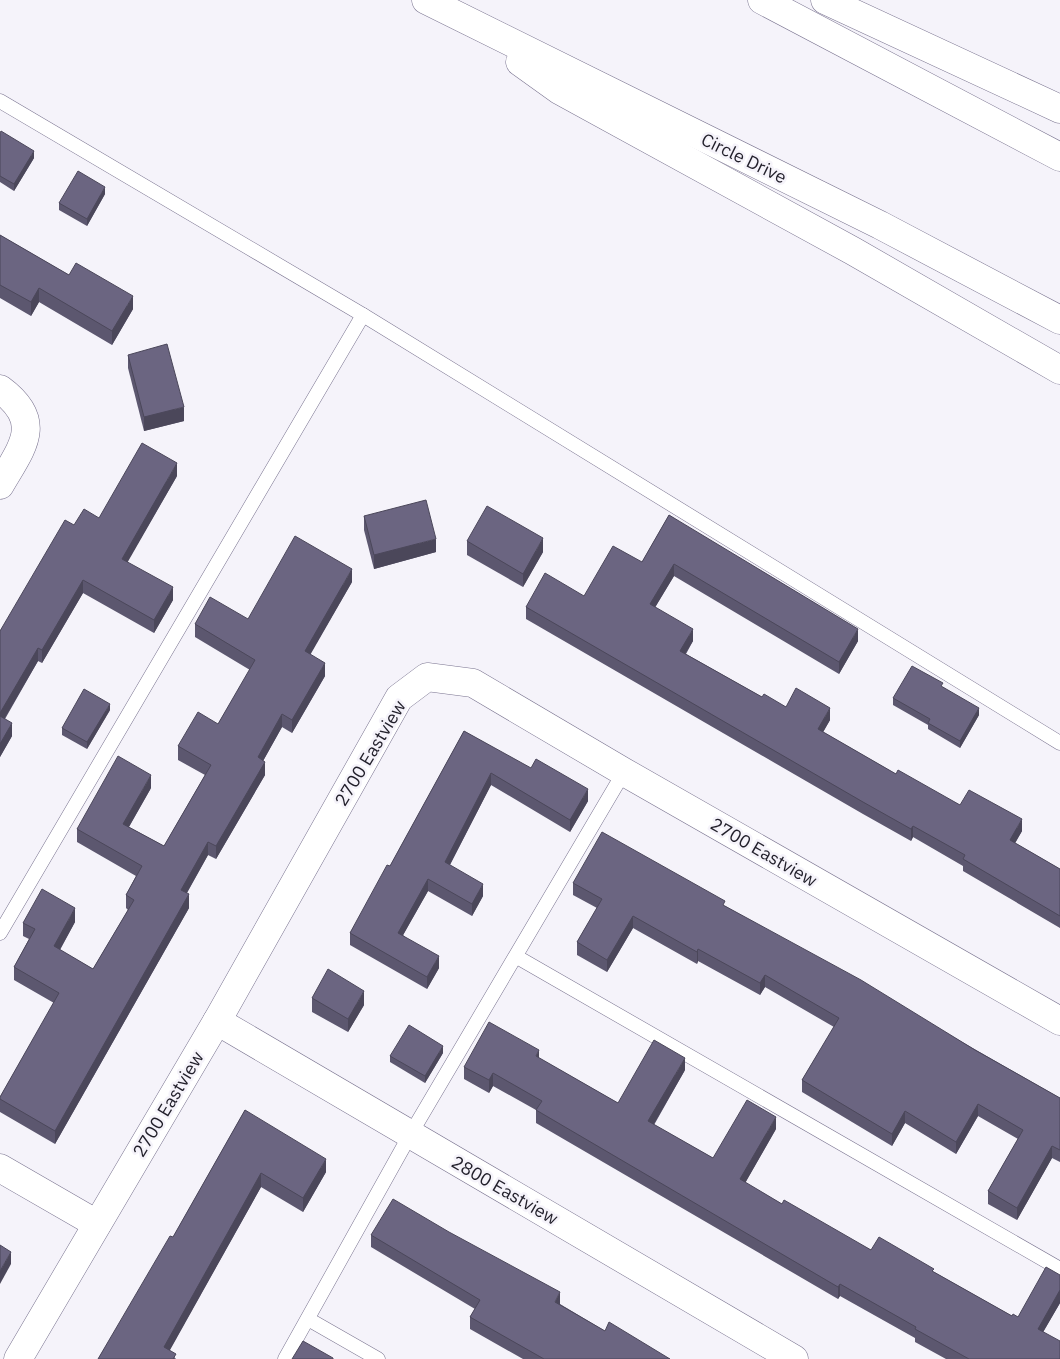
<svg xmlns="http://www.w3.org/2000/svg" width="1060" height="1359" font-family="'IBM Plex Sans',sans-serif">
<style>
.lines{fill:none;stroke-linecap:round;stroke-linejoin:round}
.service-casing{stroke:#7a7490;stroke-width:15}
.minor-casing{stroke:#7a7490;stroke-width:29}
.motorway-casing{stroke:#7a7490;stroke-width:29}
.service{stroke:#fff;stroke-width:14}
.minor{stroke:#fff;stroke-width:28}
.motorway{stroke:#fff;stroke-width:28}
.wall{fill:#5c576f}
.shaded-wall{fill:#4b475a}
.building{fill:#6b6581;stroke:#4b475a}
.labels{text-anchor:middle;dominant-baseline:central;stroke-width:5;stroke-linejoin:round;paint-order:stroke}
.street-label{font-size:18px;fill:#211f2a;stroke:#f5f3fa}
</style>
<rect width="100%" height="100%" fill="#f5f3fa"/>
<g class="lines">
<g class="service-casing">
<g id="service">
<polyline points="0,101 363,315 1060,743"/>
<polyline points="0,933 363,315"/>
<polyline points="517,957 1060,1269"/>
<polyline points="308,1319 378,1359"/>
<polyline points="285,1359 410,1135 624,772"/>
</g>
</g>
<g class="minor-casing">
<g id="minor">
<path d="M 0,389 C 45,422 22,447 0,485"/>
<polyline points="217,1021 794,1359"/>
<polyline points="0,1168 97,1224"/>
<polyline points="18,1359 217,1021 399,698 427,677 473,683 624,772 1060,1021"/>
</g>
</g>
<g class="motorway-casing">
<g id="motorway">
<polyline points="426,0 880,225 1060,320"/>
<polyline points="762,0 1060,157"/>
<polyline points="825,0 1060,109"/>
<polyline points="520,62 559,90 853,251 1060,370"/>
</g>
</g>
<use href="#service" class="service"/>
<use href="#minor" class="minor"/>
<use href="#motorway" class="motorway"/>
</g>
<g class="wall">
<polygon points="0,133 34,158 14,191 0,182"/>
<polygon points="105,194 87,226 59,210 59,203"/>
<polygon points="0,235 69,275 133,309 112,345 39,302 31,316 0,298"/>
<polygon points="128,355 184,421 144,431 128,368"/>
<polygon points="177,476 127,562 173,600 154,633 83,593 42,663 38,661 5,719 12,736 0,757 0,631 74,525 99,518"/>
<polygon points="669,515 858,641 839,674 674,576 655,607 693,641 686,654 762,697 786,707 830,720 823,732 896,774 960,805 1022,831 1015,843 1060,869 1060,928 963,871 963,866 913,837 911,841 863,814 526,619 526,607 584,596 642,562"/>
<polygon points="364,516 436,552 374,569 364,530"/>
<polygon points="467,541 543,552 523,587 467,555"/>
<polygon points="352,582 310,654 325,676 292,733 282,727 263,761 265,775 216,859 208,855 187,893 189,908 55,1144 0,1112 0,1097 54,1003 14,980 14,967 29,939 23,936 23,923 75,922 60,950 93,969 128,910 126,908 126,895 136,876 77,842 77,829 151,788 129,827 164,846 205,775 178,760 178,746 218,724 250,670 195,637 195,624 248,619"/>
<polygon points="943,687 979,715 960,748 928,729 928,725 893,705 893,698"/>
<polygon points="110,710 87,749 62,735 62,728"/>
<polygon points="464,731 588,801 570,832 491,785 450,865 483,896 472,916 428,891 403,935 439,968 427,989 350,945 350,933 390,866"/>
<polygon points="573,883 725,906 1060,1098 1060,1162 1052,1158 1017,1220 988,1204 988,1191 1018,1139 978,1116 956,1154 905,1123 892,1146 802,1092 802,1080 834,1027 765,987 760,995 698,961 697,964 633,928 607,972 577,955 577,942 597,908 573,895"/>
<polygon points="312,998 364,1005 348,1032 312,1012"/>
<polygon points="443,1053 425,1083 390,1062 390,1056"/>
<polygon points="539,1058 618,1103 685,1070 654,1125 713,1158 776,1129 745,1183 782,1204 871,1250 934,1272 1012,1316 1018,1317 1060,1275 1060,1303 1043,1332 1060,1359 946,1359 915,1342 915,1338 840,1296 838,1299 536,1123 536,1110 493,1086 489,1093 464,1079 464,1067"/>
<polygon points="245,1110 326,1172 303,1212 261,1187 169,1351 176,1359 98,1359 173,1237"/>
<polygon points="371,1235 560,1304 605,1331 670,1359 523,1359 470,1329 470,1317 475,1309 371,1247"/>
</g>
<g class="shaded-wall">
<polygon points="34,151 34,158 14,191 14,184"/>
<polygon points="105,187 105,194 87,226 87,219"/>
<polygon points="39,288 39,302 31,316 31,302"/>
<polygon points="133,296 133,309 112,345 112,331"/>
<polygon points="184,407 184,421 144,431 144,417"/>
<polygon points="177,463 177,476 122,572 122,559"/>
<polygon points="543,538 543,552 523,587 523,574"/>
<polygon points="436,539 436,552 374,569 374,555"/>
<polygon points="674,564 674,576 650,616 650,604"/>
<polygon points="352,569 352,582 305,664 305,651"/>
<polygon points="83,580 83,593 42,663 42,650"/>
<polygon points="173,587 173,600 154,633 154,620"/>
<polygon points="693,629 693,641 680,662 680,651"/>
<polygon points="858,629 858,641 839,674 839,662"/>
<polygon points="38,648 38,661 0,726 0,713"/>
<polygon points="325,663 325,676 292,733 292,720"/>
<polygon points="110,704 110,710 87,749 87,742"/>
<polygon points="830,708 830,720 818,741 818,729"/>
<polygon points="979,708 979,715 960,748 960,741"/>
<polygon points="282,714 282,727 258,770 258,757"/>
<polygon points="12,723 12,736 0,757 0,744"/>
<polygon points="265,762 265,775 216,859 216,846"/>
<polygon points="491,773 491,785 445,874 445,862"/>
<polygon points="151,775 151,788 123,837 123,824"/>
<polygon points="588,789 588,801 570,832 570,820"/>
<polygon points="1022,819 1022,831 1010,852 1010,840"/>
<polygon points="913,826 913,837 911,841 911,829"/>
<polygon points="208,842 208,855 181,903 181,890"/>
<polygon points="428,879 428,891 398,944 398,933"/>
<polygon points="483,884 483,896 472,916 472,904"/>
<polygon points="189,894 189,908 55,1144 55,1131"/>
<polygon points="75,908 75,922 54,960 54,946"/>
<polygon points="633,916 633,928 607,972 607,960"/>
<polygon points="698,949 698,961 697,964 697,952"/>
<polygon points="439,956 439,968 427,989 427,977"/>
<polygon points="765,975 765,987 760,995 760,983"/>
<polygon points="364,991 364,1005 348,1032 348,1019"/>
<polygon points="443,1046 443,1053 425,1083 425,1076"/>
<polygon points="539,1050 539,1062 536,1056"/>
<polygon points="685,1058 685,1070 648,1134 648,1121"/>
<polygon points="493,1073 493,1086 489,1093 489,1080"/>
<polygon points="978,1104 978,1116 956,1154 956,1142"/>
<polygon points="905,1111 905,1123 892,1146 892,1134"/>
<polygon points="776,1117 776,1129 740,1192 740,1179"/>
<polygon points="1052,1146 1052,1158 1017,1220 1017,1208"/>
<polygon points="326,1159 326,1172 303,1212 303,1198"/>
<polygon points="261,1173 261,1187 165,1359 164,1347"/>
<polygon points="11,1252 11,1264 0,1284 0,1271"/>
<polygon points="840,1284 840,1296 838,1299 838,1287"/>
<polygon points="1060,1290 1060,1303 1038,1341 1038,1329"/>
<polygon points="560,1292 560,1304 555,1313 555,1302"/>
</g>
<g class="building">
<polygon points="1,131 34,151 14,184 0,176 0,133"/>
<polygon points="78,171 105,187 87,219 59,203"/>
<polygon points="0,235 69,275 76,263 133,296 112,331 39,288 31,302 0,285"/>
<polygon points="167,344 184,407 144,417 128,355"/>
<polygon points="142,443 177,463 122,559 173,587 154,620 83,580 42,650 38,648 0,713 0,631 65,520 74,525 84,509 99,518"/>
<polygon points="426,500 436,539 374,555 364,516"/>
<polygon points="487,506 543,538 523,574 467,541"/>
<polygon points="669,515 858,629 839,662 674,564 650,604 693,629 680,651 762,697 764,694 786,707 796,688 830,708 818,729 896,774 898,770 960,805 969,790 1022,819 1010,840 1060,869 1060,916 963,859 965,855 913,826 911,829 863,802 526,607 545,573 584,596 613,546 642,562"/>
<polygon points="295,536 352,569 305,651 325,663 292,720 282,714 258,757 265,762 216,846 208,842 181,890 189,894 55,1131 0,1099 0,1097 59,993 14,967 35,929 23,923 42,889 75,908 54,946 93,969 134,900 126,895 142,866 77,829 118,756 151,775 123,824 164,846 211,765 178,746 198,712 218,724 255,660 195,624 210,597 248,619"/>
<polygon points="912,666 943,683 941,686 979,708 960,741 928,723 930,719 893,698"/>
<polygon points="84,689 110,704 87,742 62,728"/>
<polygon points="0,716 12,723 0,744"/>
<polygon points="464,731 531,768 536,759 588,789 570,820 491,773 445,862 483,884 472,904 428,879 398,933 439,956 427,977 350,933 387,865 390,866"/>
<polygon points="602,832 725,901 723,905 861,980 975,1050 1060,1098 1060,1150 1052,1146 1017,1208 988,1191 1023,1130 978,1104 956,1142 905,1111 892,1134 802,1080 839,1018 765,975 760,983 698,949 697,952 633,916 607,960 577,942 602,899 573,883"/>
<polygon points="328,969 364,991 348,1019 312,998"/>
<polygon points="489,1022 539,1050 536,1056 618,1103 654,1040 685,1058 648,1121 713,1158 747,1100 776,1117 740,1179 782,1204 784,1200 871,1250 879,1237 934,1269 932,1271 1012,1316 1013,1314 1018,1317 1046,1267 1060,1275 1060,1290 1038,1329 1060,1341 1060,1359 969,1359 915,1329 916,1327 840,1284 838,1287 536,1110 542,1101 493,1073 489,1080 464,1067"/>
<polygon points="409,1025 443,1046 425,1076 390,1056"/>
<polygon points="245,1110 326,1159 303,1198 261,1173 164,1347 176,1354 173,1359 98,1359 170,1236 173,1237"/>
<polygon points="393,1199 449,1232 560,1292 555,1302 605,1331 609,1322 670,1359 544,1359 470,1317 480,1300 371,1235"/>
<polygon points="0,1245 11,1252 0,1271"/>
<polygon points="303,1341 333,1358 333,1359 292,1359"/>
</g>
<g class="labels">
<g class="street-label">
<text transform="translate(744 158) rotate(26)">Circle Drive</text>
<text transform="translate(370 753) rotate(-59)">2700 Eastview</text>
<text transform="translate(764 852) rotate(30)">2700 Eastview</text>
<text transform="translate(168 1104) rotate(-59)">2700 Eastview</text>
<text transform="translate(505 1190) rotate(30)">2800 Eastview</text>
</g>
</g>
</svg>
